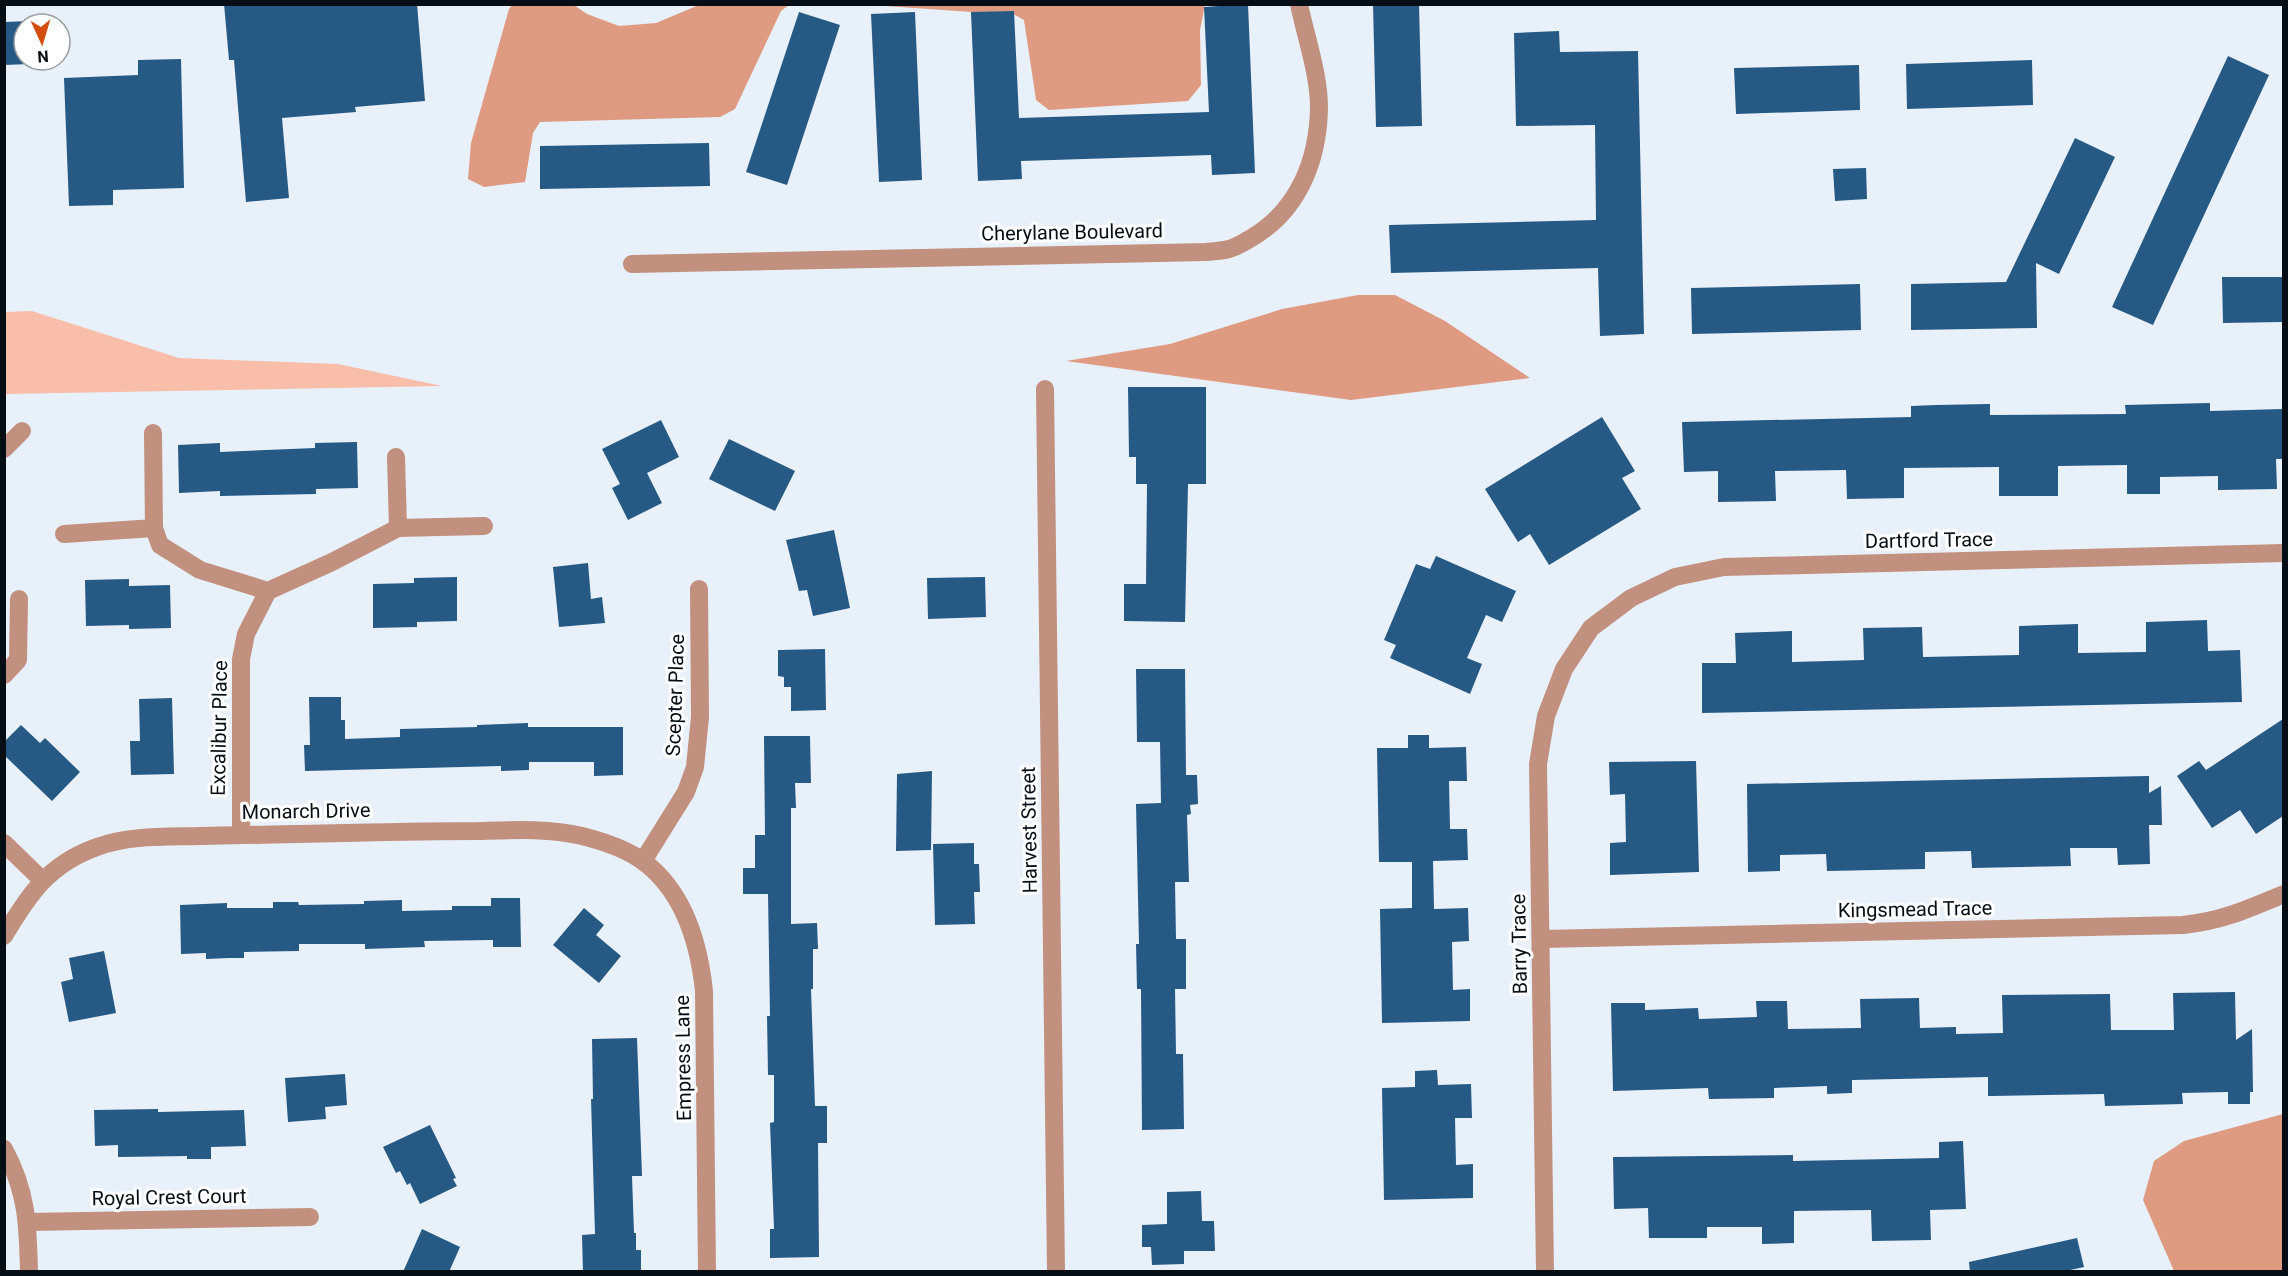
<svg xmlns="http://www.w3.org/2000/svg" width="2288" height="1276" font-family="Roboto,sans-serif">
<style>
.green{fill:#f8bea9}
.forest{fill:#df9a82}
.building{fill:#265984}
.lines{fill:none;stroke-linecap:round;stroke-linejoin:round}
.minor{stroke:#c2907e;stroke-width:18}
.labels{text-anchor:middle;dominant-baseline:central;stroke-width:6;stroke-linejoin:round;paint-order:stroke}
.street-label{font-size:20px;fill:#060e15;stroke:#fff}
</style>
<rect width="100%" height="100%" fill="#e8f1fa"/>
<polygon class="green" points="32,311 179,358 338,364 442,386 5,394 5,312"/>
<g class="forest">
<polygon points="512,5 574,5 587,14 619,26 656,23 699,5 789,5 781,11 735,109 720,117 540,122 533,133 525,182 484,187 468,179 471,143 509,9"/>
<polygon points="871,5 1205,5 1200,30 1201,85 1188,101 1049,110 1036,100 1024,20 1015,15"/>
<polygon points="1358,295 1395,295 1445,321 1530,378 1351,400 1066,361 1170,344 1282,309"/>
<polygon points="2283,1114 2283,1271 2174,1271 2143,1200 2154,1161 2184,1141"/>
</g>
<g class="building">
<polygon points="224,4 417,4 425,101 355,107 356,112 282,118 289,198 246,202 234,60 229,60"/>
<polygon points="1248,4 1255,173 1212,175 1211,155 1021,161 1022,179 978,181 971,12 1014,11 1019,118 1209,112 1204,7"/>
<polygon points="1373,4 1419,4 1422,126 1376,127"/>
<polygon points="799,12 840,25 787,185 746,172"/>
<polygon points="915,12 922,180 879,182 871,14"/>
<polygon points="30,21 30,24 24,24 24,60 30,60 30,64 4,65 4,22"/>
<polygon points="1559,31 1560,52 1638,51 1644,334 1600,336 1598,268 1391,273 1389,225 1596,220 1595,125 1516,126 1514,33"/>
<polygon points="2228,56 2269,75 2153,325 2112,307"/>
<polygon points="181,59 184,188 113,190 113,205 69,206 64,78 138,75 138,60"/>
<polygon points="2032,60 2033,105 1907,109 1906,64"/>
<polygon points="1859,65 1860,110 1736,114 1734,68"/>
<polygon points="2075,138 2115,157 2059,274 2036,263 2037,328 1911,330 1911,284 2006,282"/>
<polygon points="709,143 710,186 540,189 540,146"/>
<polygon points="1866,168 1867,199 1835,201 1833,169"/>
<polygon points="2222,277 2283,277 2283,322 2223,323"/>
<polygon points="1860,284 1861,330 1692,334 1691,288"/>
<polygon points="1128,387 1206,387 1206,484 1188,484 1185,622 1124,621 1124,584 1146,584 1147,484 1136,484 1136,457 1129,457"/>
<polygon points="2210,403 2210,411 2283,409 2283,459 2276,459 2277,489 2218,490 2218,476 2160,477 2160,494 2127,494 2127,465 2058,466 2058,496 1999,496 1999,467 1904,468 1904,498 1847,499 1846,470 1775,471 1776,501 1718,502 1718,471 1684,472 1682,422 1911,417 1911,406 1936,405 1990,404 1990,415 2126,414 2125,405"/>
<polygon points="1602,417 1635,471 1622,478 1641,509 1549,565 1530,534 1518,542 1485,489"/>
<polygon points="661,420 679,457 647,473 662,503 628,520 612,488 620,484 602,449"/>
<polygon points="729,439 795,471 775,511 709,479"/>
<polygon points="357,442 358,488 316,489 316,494 220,496 220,491 179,493 178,445 220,443 220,452 315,448 315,443"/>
<polygon points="834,530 850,608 813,616 807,590 799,591 786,540"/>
<polygon points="1436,556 1516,591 1502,622 1486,615 1467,658 1482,664 1470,694 1390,658 1396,645 1384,640 1416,564 1430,569"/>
<polygon points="588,563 591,599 602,597 605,623 559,627 553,567"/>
<polygon points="457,577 457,621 417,622 417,627 373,628 373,584 414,583 414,578"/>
<polygon points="985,577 986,617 928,619 927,578"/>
<polygon points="129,579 129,586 170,585 171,628 129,629 129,625 86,626 85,580"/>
<polygon points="2207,620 2208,651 2240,650 2242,702 1702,713 1702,663 1736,663 1735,633 1792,631 1792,662 1864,660 1863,628 1922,627 1923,657 2019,655 2019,626 2078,624 2078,653 2146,652 2146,622"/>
<polygon points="825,649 826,710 791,711 791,687 784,687 784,677 778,676 778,650"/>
<polygon points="1136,669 1185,669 1186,775 1197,775 1198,804 1190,805 1191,814 1187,815 1189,882 1175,882 1176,939 1186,939 1186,989 1175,989 1176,1054 1183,1054 1184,1129 1142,1130 1141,989 1137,989 1136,944 1139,944 1136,804 1161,803 1160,742 1137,742"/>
<polygon points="309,697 341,697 341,720 345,720 345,739 400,737 400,729 477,727 477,725 528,723 528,727 623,727 623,775 594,776 594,762 529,762 529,770 501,771 501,766 305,771 304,745 310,745"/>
<polygon points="172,698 174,774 131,775 130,741 140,741 139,699"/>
<polygon points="2283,719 2283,816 2256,834 2240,810 2212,828 2177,776 2199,761 2206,770"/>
<polygon points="21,725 40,743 45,738 80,772 52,801 4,755 4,742"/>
<polygon points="1408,735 1429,735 1429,748 1466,747 1467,781 1449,781 1450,829 1467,829 1468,860 1433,861 1434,909 1468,908 1469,941 1452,942 1453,990 1470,989 1470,1021 1382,1023 1380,909 1412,908 1412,862 1379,862 1377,748 1408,748"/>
<polygon points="764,736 810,736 811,783 795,783 796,808 791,808 791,924 817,923 818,949 813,949 813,989 811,989 815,1106 827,1106 827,1143 818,1143 819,1257 770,1258 770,1229 774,1229 770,1123 774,1122 774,1075 768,1075 767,1016 770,1016 768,894 743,894 743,868 755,868 755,835 765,835"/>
<polygon points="1696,761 1699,872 1610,875 1610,843 1626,842 1625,794 1610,795 1609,762"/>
<polygon points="932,771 931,850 896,851 897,774"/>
<polygon points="2149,776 2149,793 2161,786 2162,825 2149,825 2150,864 2118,865 2117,848 2070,848 2071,866 1972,868 1971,851 1925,852 1925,869 1827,871 1826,854 1780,855 1780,871 1748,872 1747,784"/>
<polygon points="974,843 974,864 979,864 980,892 974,892 975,924 935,925 933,844"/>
<polygon points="491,898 520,898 521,947 493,947 493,940 424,941 425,947 365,949 365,944 299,944 299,951 244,952 244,958 229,958 206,959 206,953 181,954 180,905 227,903 227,908 273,908 273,902 298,902 299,905 364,904 364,901 402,900 402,911 452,910 452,906 491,906"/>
<polygon points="584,908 604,925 596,935 621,956 599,983 553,945"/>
<polygon points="104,951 116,1013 69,1022 61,982 73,979 69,958"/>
<polygon points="2235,992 2236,1040 2252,1029 2253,1092 2250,1092 2250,1104 2228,1104 2228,1092 2182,1093 2183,1104 2105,1106 2104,1094 1991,1096 1988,1096 1988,1077 1852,1080 1852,1093 1827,1094 1827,1086 1774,1088 1774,1098 1709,1099 1708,1088 1613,1091 1611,1003 1645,1003 1645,1010 1698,1008 1699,1019 1757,1017 1756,1001 1787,1001 1788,1029 1861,1028 1860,999 1919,998 1920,1028 1956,1027 1956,1034 2003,1033 2002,995 2110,994 2111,1030 2174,1030 2173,993"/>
<polygon points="637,1038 642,1176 632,1176 634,1233 636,1233 636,1250 641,1250 641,1272 583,1272 582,1235 595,1234 591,1099 593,1099 592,1039"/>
<polygon points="1437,1070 1438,1085 1471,1084 1472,1118 1455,1118 1456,1165 1473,1164 1473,1198 1384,1200 1382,1088 1415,1087 1415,1071"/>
<polygon points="345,1074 347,1105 325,1107 326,1119 288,1122 285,1078"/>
<polygon points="158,1109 158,1112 244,1110 246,1146 211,1147 211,1159 187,1159 187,1156 118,1157 118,1145 95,1146 94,1110"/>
<polygon points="430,1125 456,1178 453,1179 457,1186 420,1204 410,1183 407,1185 400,1171 396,1173 383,1147"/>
<polygon points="1963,1141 1966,1209 1930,1210 1931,1240 1872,1241 1871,1210 1794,1211 1794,1243 1762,1244 1762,1227 1707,1227 1707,1238 1649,1238 1648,1208 1614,1209 1613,1157 1793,1155 1793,1161 1939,1158 1939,1142"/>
<polygon points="1201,1191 1202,1221 1214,1221 1215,1251 1184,1251 1184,1264 1152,1265 1151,1247 1142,1247 1142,1225 1167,1224 1167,1192"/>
<polygon points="422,1229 460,1247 449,1272 403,1272"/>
<polygon points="2077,1238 2084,1267 2061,1272 1970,1272 1969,1262"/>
</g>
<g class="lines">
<g class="minor">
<path d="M 632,264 L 1206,252 C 1213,251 1222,251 1229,249 C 1237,247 1246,241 1253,237 C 1299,209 1318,160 1319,108 C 1319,74 1306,38 1299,4"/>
<polyline points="1045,389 1056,1272"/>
<polyline points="153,433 154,528 160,545 200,570 268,591 332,562 398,528 484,526"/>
<polyline points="4,449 22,431"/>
<polyline points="396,457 398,528"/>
<polyline points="64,534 154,528"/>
<polyline points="4,675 18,660 19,599"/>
<polyline points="241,835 241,659 246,634 268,591"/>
<polyline points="4,843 42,880"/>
<polyline points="643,861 686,792 695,767 700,717 699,589"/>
<path d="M 4,936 C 29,894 49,864 97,847 C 129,835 167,837 200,836 C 249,835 297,834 346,833 C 390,832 434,831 478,831 C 512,830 548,828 582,836 C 602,841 628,850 644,862 C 684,892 699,944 704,991 L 707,1272"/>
<path d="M 1542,939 L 2183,925 C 2222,921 2248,909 2284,894"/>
<path d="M 4,1149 C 27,1191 28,1225 29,1272"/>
<polyline points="28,1222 310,1217"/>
<polyline points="1545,1272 1538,764 1546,716 1564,669 1591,628 1631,598 1675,577 1724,567 2284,553"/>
</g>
</g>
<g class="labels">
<g class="street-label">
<text transform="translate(1072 232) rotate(-1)">Cherylane Boulevard</text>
<text transform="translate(1929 540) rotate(-1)">Dartford Trace</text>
<text transform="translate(675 695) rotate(-88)">Scepter Place</text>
<text transform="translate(219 728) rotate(-89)">Excalibur Place</text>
<text transform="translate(306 811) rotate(-1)">Monarch Drive</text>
<text transform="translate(1029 830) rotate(-91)">Harvest Street</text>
<text transform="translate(1915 909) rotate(-1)">Kingsmead Trace</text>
<text transform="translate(1519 944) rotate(-91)">Barry Trace</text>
<text transform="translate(683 1058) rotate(-91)">Empress Lane</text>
<text transform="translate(169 1197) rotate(-1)">Royal Crest Court</text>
</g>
</g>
<rect width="2288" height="1276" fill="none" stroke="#060e15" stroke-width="12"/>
<g transform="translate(42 42) rotate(176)"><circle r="28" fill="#ffffff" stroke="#9b9fa1" stroke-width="1.5"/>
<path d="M0-4.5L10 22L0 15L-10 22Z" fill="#d34e0d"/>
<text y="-9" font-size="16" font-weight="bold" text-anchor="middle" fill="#060e15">N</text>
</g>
</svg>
